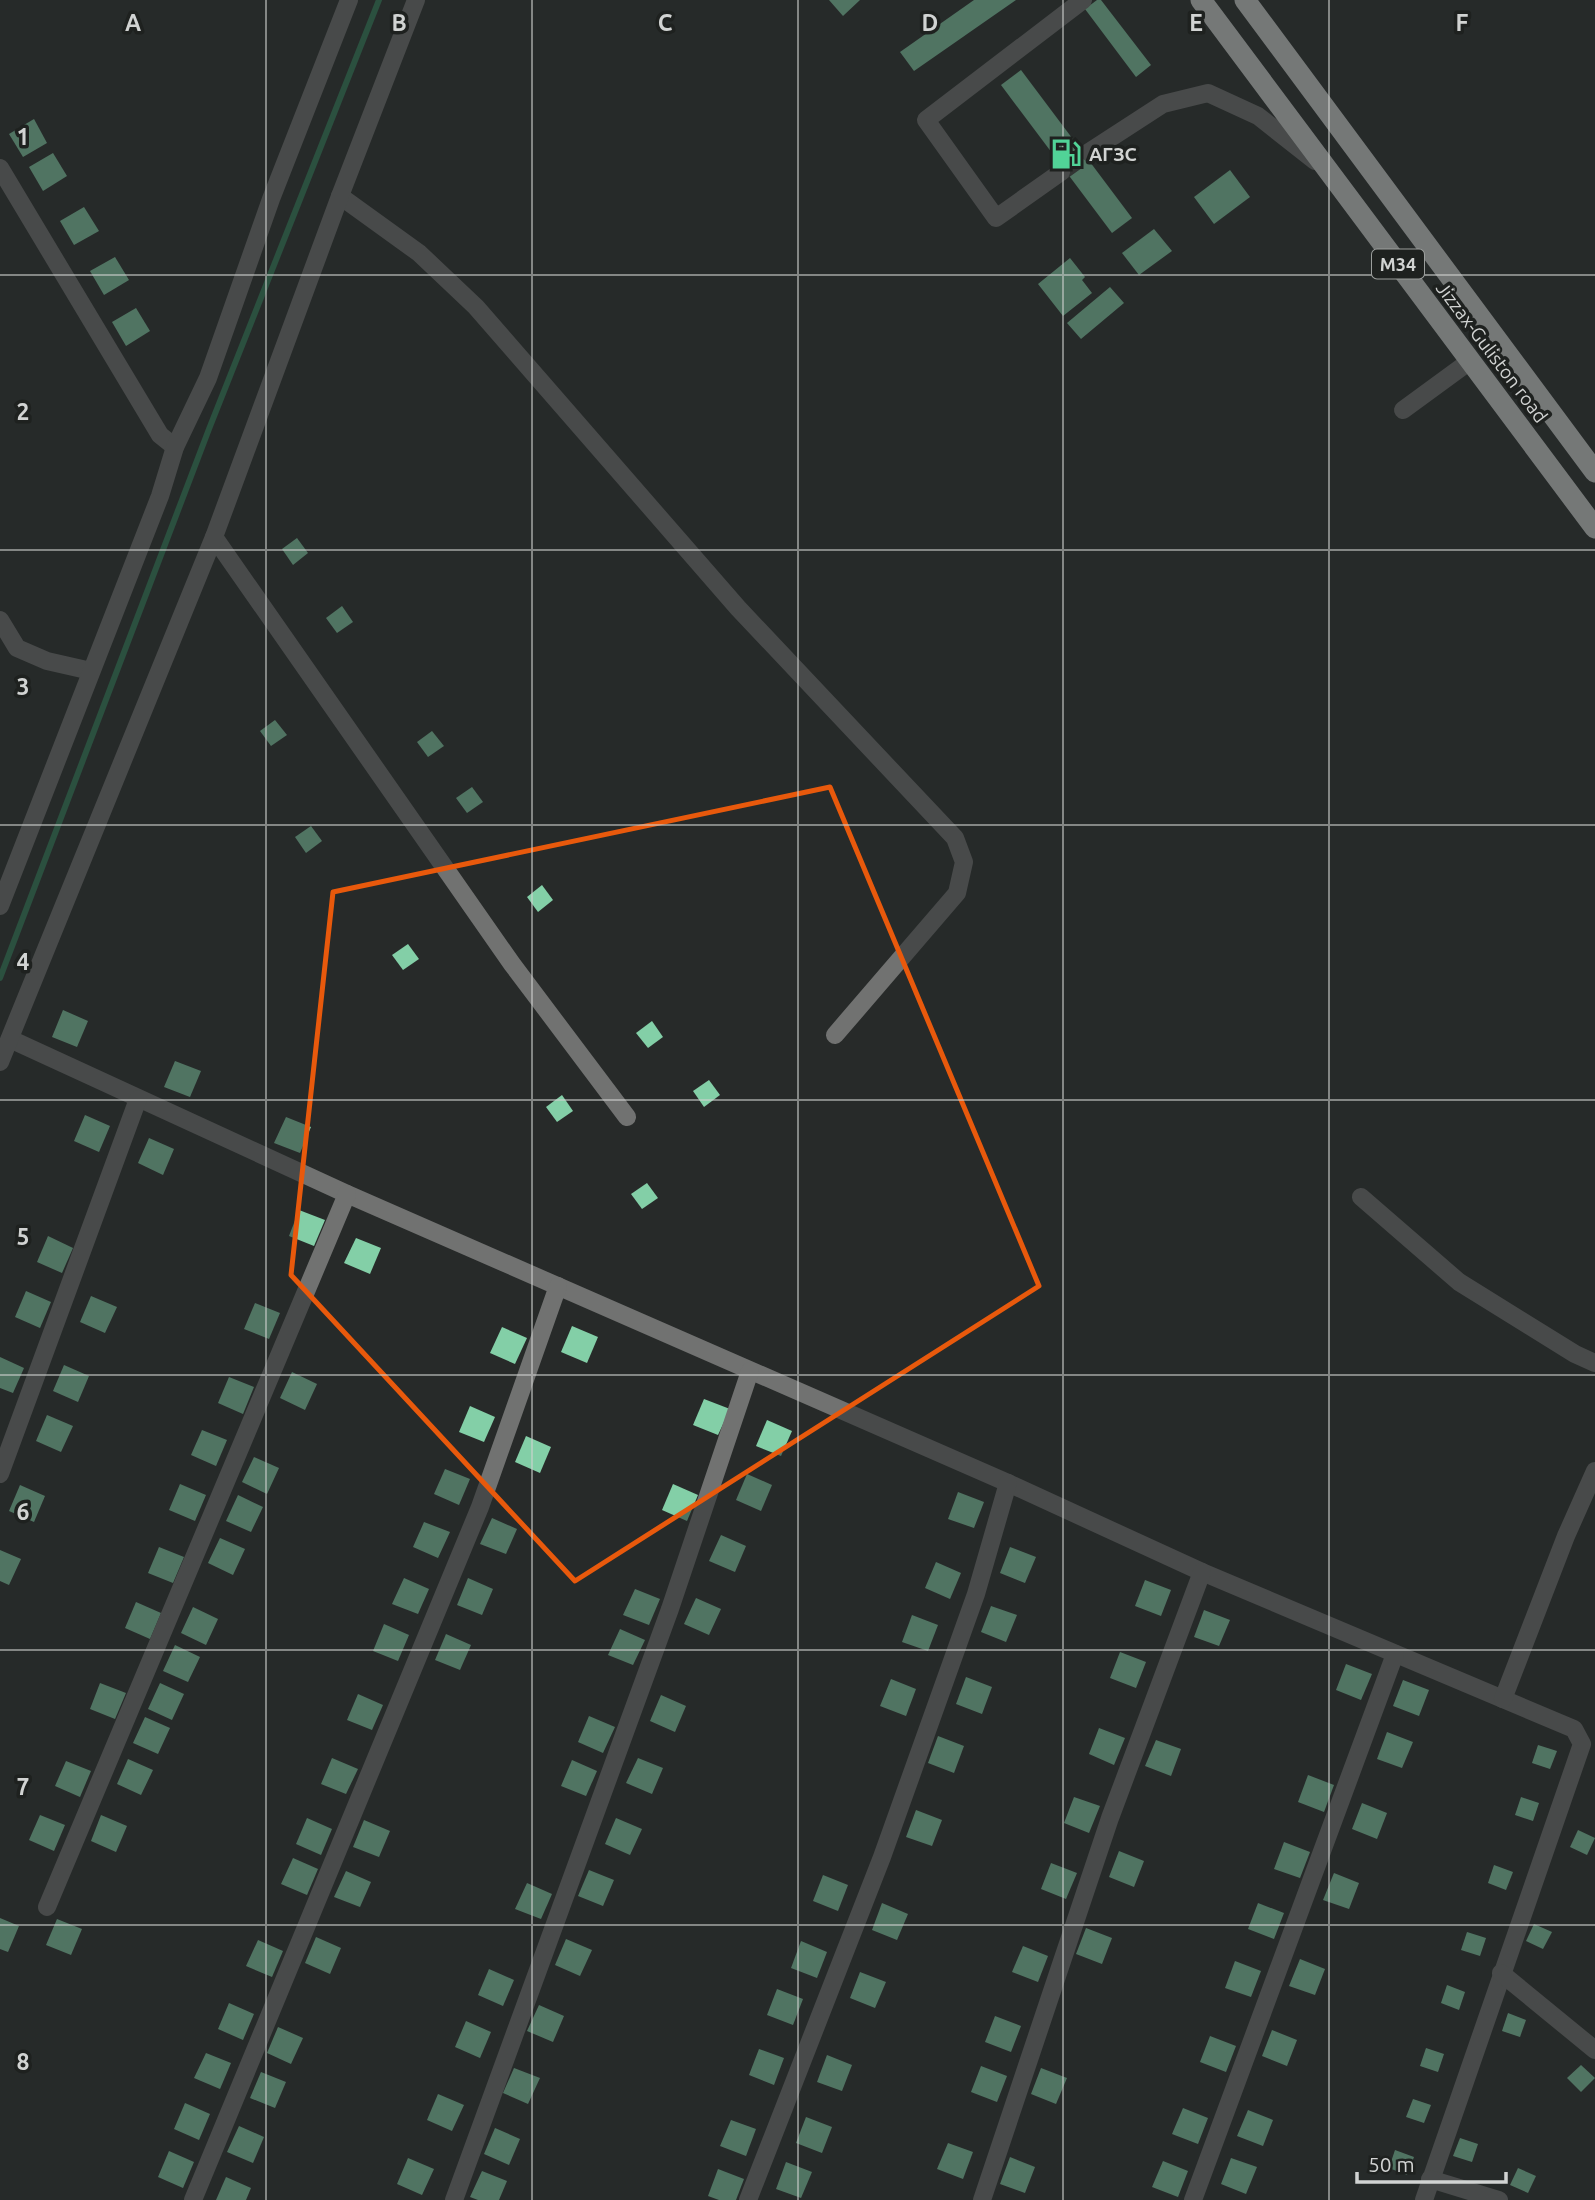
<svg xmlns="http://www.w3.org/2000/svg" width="1595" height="2200" font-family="Ubuntu,sans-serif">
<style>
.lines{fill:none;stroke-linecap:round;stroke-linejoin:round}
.stream{stroke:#317e59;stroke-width:6}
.building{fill:#83cfa7}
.minor-tunnel{stroke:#404342;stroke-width:18;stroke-dasharray:18 9;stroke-linecap:butt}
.minor{stroke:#717271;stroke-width:18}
.highway{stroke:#d5d8d6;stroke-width:21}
.marked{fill:none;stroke:#e8590c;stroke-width:5;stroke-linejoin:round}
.grid{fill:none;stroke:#d1d3d2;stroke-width:2;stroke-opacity:0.55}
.labels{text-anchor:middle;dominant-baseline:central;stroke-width:7;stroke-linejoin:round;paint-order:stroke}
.shield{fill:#1e211f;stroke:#9b9e9c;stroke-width:2}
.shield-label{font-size:18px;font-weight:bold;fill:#d1d3d2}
.poi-label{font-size:19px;font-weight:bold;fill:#d1d3d2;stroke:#1e211f;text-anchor:start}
.street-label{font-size:19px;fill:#d1d3d2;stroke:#1e211f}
.grid-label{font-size:23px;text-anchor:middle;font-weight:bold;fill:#d1d3d2;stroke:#1e211f;stroke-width:7;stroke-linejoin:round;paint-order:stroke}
</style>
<rect width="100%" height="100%" fill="#272a29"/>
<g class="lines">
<polyline class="stream" points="0,978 209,429 379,0"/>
</g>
<g class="building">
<polygon points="829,0 860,0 843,16"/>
<polygon points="974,0 1016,0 914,71 900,52"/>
<polygon points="1097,0 1101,0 1151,65 1136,77 1085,9"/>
<polygon points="1021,70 1132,218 1112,233 1001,85"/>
<polygon points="34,119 47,143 23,157 9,134"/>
<polygon points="53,153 67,176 43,191 29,167"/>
<polygon points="1230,170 1250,197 1214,224 1194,197"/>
<polygon points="84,207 99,231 74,245 60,221"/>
<polygon points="1154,229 1172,251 1139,275 1122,253"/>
<polygon points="115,257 129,280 104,295 90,271"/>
<polygon points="1070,258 1085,277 1082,280 1092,293 1063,316 1038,284"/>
<polygon points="1110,287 1124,303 1081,339 1067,323"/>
<polygon points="136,308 150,331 126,346 112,322"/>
<polygon points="297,538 308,553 293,565 282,549"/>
<polygon points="342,606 353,622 337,633 326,618"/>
<polygon points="275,720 287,735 271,746 260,731"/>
<polygon points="432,731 444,746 428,757 417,742"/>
<polygon points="472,787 483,802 467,813 456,798"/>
<polygon points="311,826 322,841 306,853 295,837"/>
<polygon points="542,885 553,900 538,912 527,897"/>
<polygon points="408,944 419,959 403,970 392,955"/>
<polygon points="63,1010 88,1021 77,1047 52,1037"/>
<polygon points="652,1021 663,1037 648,1048 636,1033"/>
<polygon points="175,1061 201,1071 190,1097 164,1087"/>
<polygon points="709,1080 720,1095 704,1107 693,1091"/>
<polygon points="562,1095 573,1111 557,1122 546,1107"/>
<polygon points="85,1115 110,1126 99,1152 74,1141"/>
<polygon points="286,1117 311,1127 300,1153 274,1143"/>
<polygon points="149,1138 174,1149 163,1175 138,1163"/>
<polygon points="647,1183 658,1198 642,1209 631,1194"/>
<polygon points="299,1210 325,1220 314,1246 289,1236"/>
<polygon points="48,1236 73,1248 62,1273 37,1262"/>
<polygon points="356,1238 381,1248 370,1274 344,1263"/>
<polygon points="26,1291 51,1302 40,1328 15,1317"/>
<polygon points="91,1296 117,1307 105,1333 80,1322"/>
<polygon points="255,1303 280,1313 269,1339 244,1329"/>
<polygon points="572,1326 598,1337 587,1363 561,1352"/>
<polygon points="502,1327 527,1338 515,1364 490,1353"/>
<polygon points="0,1357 24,1368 13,1393 0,1388"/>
<polygon points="64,1365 89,1376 78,1402 53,1391"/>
<polygon points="292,1372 317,1384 305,1410 280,1398"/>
<polygon points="229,1377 254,1387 243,1414 218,1403"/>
<polygon points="704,1399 730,1409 718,1435 693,1425"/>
<polygon points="470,1406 495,1417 484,1442 459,1432"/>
<polygon points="47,1415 73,1426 61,1452 36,1441"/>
<polygon points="767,1420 792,1431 781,1456 756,1446"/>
<polygon points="202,1430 227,1440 216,1466 191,1455"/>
<polygon points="526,1436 551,1447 540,1473 515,1462"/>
<polygon points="254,1457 279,1468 267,1494 242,1482"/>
<polygon points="445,1469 470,1479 459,1505 434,1494"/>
<polygon points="747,1474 772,1485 761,1511 736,1500"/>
<polygon points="180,1484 206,1495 195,1521 169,1510"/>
<polygon points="673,1484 698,1495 687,1521 662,1510"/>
<polygon points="20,1485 45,1496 34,1522 9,1511"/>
<polygon points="958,1492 984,1502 974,1528 948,1519"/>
<polygon points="238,1495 263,1507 251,1532 226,1521"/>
<polygon points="492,1518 517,1529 506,1554 480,1544"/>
<polygon points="424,1522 450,1532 438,1558 413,1547"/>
<polygon points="721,1535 746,1546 735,1572 709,1561"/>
<polygon points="220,1538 245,1549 233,1575 208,1563"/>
<polygon points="159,1547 184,1557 173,1583 148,1573"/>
<polygon points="1010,1547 1036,1557 1025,1583 1000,1573"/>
<polygon points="0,1550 21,1559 9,1585 0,1581"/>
<polygon points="936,1562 961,1573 950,1599 925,1588"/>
<polygon points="404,1578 429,1589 418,1614 392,1604"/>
<polygon points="468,1578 493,1589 482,1615 457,1605"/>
<polygon points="1145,1580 1171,1590 1161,1616 1135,1606"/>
<polygon points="635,1589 660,1599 649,1625 623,1615"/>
<polygon points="696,1598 721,1609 709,1635 684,1624"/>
<polygon points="136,1602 161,1613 150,1639 125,1628"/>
<polygon points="991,1606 1017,1615 1006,1642 981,1632"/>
<polygon points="193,1607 218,1619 206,1645 181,1633"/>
<polygon points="1204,1610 1230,1620 1219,1646 1194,1637"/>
<polygon points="912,1615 938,1625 928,1651 902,1642"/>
<polygon points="384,1624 409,1635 398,1661 373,1651"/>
<polygon points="620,1629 645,1640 633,1665 608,1655"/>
<polygon points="446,1634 471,1645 460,1670 435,1660"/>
<polygon points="175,1645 200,1657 188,1682 163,1671"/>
<polygon points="1120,1652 1146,1662 1136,1688 1110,1678"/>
<polygon points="1346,1664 1372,1674 1361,1700 1336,1690"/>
<polygon points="966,1677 992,1687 982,1714 956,1704"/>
<polygon points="891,1679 916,1689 906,1716 880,1706"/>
<polygon points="1403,1680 1429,1690 1419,1716 1393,1706"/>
<polygon points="100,1683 126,1693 115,1719 90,1709"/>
<polygon points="160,1683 184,1694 172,1720 148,1709"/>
<polygon points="358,1694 383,1705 372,1730 347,1720"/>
<polygon points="661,1695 686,1706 675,1732 650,1721"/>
<polygon points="589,1716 615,1727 603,1753 578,1742"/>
<polygon points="145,1717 170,1728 158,1754 133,1743"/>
<polygon points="1099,1728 1125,1738 1114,1765 1089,1754"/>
<polygon points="1387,1732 1413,1742 1402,1768 1377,1759"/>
<polygon points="938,1736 964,1746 954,1773 928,1763"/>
<polygon points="1156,1740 1181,1749 1171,1776 1145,1766"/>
<polygon points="1538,1745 1557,1751 1550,1769 1532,1763"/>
<polygon points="332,1758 358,1769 346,1794 321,1784"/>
<polygon points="638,1758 663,1768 652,1794 626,1783"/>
<polygon points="128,1759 153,1770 141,1795 117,1784"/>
<polygon points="572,1760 597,1771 586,1796 561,1786"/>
<polygon points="66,1761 91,1771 80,1797 55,1786"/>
<polygon points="1308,1775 1334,1785 1324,1812 1298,1802"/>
<polygon points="1074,1797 1100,1806 1089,1833 1064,1823"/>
<polygon points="1521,1797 1539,1803 1533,1821 1515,1815"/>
<polygon points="1362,1803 1387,1813 1377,1839 1352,1829"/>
<polygon points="916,1810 942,1820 932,1846 906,1837"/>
<polygon points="40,1815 65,1825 54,1851 29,1840"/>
<polygon points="101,1815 127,1826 116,1852 91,1841"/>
<polygon points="307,1818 332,1829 321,1855 296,1844"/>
<polygon points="616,1818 642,1829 630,1855 605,1844"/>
<polygon points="364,1820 390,1831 379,1857 353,1847"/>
<polygon points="1578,1830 1595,1838 1587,1855 1570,1847"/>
<polygon points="1284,1842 1310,1852 1300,1878 1274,1869"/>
<polygon points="1119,1851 1144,1861 1134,1887 1109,1877"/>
<polygon points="293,1858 318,1869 307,1895 281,1884"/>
<polygon points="1051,1863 1077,1873 1066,1899 1041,1889"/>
<polygon points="1494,1865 1513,1872 1506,1890 1488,1883"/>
<polygon points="589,1870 614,1880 603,1906 578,1896"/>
<polygon points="346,1871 371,1882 360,1907 334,1897"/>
<polygon points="1334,1873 1359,1883 1349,1909 1323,1900"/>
<polygon points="823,1875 848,1885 838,1911 813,1901"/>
<polygon points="527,1883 552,1894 541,1919 515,1909"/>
<polygon points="882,1903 908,1914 897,1940 872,1930"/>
<polygon points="1258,1903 1284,1913 1274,1939 1248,1929"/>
<polygon points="0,1918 19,1926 8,1952 0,1949"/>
<polygon points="57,1919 82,1929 71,1955 46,1945"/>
<polygon points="1534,1924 1552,1932 1543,1949 1526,1941"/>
<polygon points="1086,1928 1112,1938 1102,1964 1076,1954"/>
<polygon points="1467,1932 1486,1938 1480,1956 1461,1950"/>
<polygon points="316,1937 341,1948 330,1974 305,1963"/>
<polygon points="566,1939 592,1950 580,1976 555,1965"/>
<polygon points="258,1940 283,1951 272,1977 246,1966"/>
<polygon points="801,1941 827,1952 817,1978 791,1968"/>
<polygon points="1023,1946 1048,1956 1038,1982 1012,1972"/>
<polygon points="1300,1959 1325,1969 1315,1995 1289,1986"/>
<polygon points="1235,1961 1261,1971 1251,1997 1225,1988"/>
<polygon points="489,1969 514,1980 503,2006 478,1995"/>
<polygon points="860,1972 886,1982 875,2008 850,1998"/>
<polygon points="1447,1985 1465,1992 1459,2010 1441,2003"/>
<polygon points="777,1989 803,1999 793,2025 767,2015"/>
<polygon points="229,2003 254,2014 243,2040 218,2029"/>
<polygon points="539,2005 564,2016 553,2042 527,2031"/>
<polygon points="1508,2013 1526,2020 1520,2037 1502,2031"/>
<polygon points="995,2016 1021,2026 1011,2052 985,2042"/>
<polygon points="466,2021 491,2032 480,2058 455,2047"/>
<polygon points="278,2027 303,2038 291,2064 267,2053"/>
<polygon points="1272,2030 1297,2040 1287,2066 1262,2056"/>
<polygon points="1210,2036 1236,2046 1226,2072 1200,2062"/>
<polygon points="1426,2048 1444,2054 1438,2072 1420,2066"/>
<polygon points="759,2049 784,2058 774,2085 749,2075"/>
<polygon points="206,2053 231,2063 220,2089 194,2078"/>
<polygon points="827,2055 852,2065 842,2091 817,2082"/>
<polygon points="1581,2065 1595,2078 1581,2092 1567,2078"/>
<polygon points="981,2066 1007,2076 997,2102 971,2092"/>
<polygon points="514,2068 540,2078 528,2104 503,2093"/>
<polygon points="1041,2068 1067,2078 1056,2104 1031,2094"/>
<polygon points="261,2072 286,2082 275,2108 250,2098"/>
<polygon points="438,2094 464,2105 452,2131 427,2120"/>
<polygon points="1413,2099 1431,2105 1424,2123 1406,2117"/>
<polygon points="185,2103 210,2114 199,2140 174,2129"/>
<polygon points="1183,2108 1208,2118 1198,2144 1172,2134"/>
<polygon points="1248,2110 1273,2120 1263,2146 1237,2136"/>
<polygon points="806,2117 832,2127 822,2153 796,2143"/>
<polygon points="731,2120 756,2129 746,2156 720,2146"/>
<polygon points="239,2126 264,2137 253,2163 227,2152"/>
<polygon points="495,2128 520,2139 509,2165 484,2154"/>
<polygon points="1460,2138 1478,2144 1472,2162 1453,2156"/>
<polygon points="948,2143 973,2152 963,2179 937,2169"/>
<polygon points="1395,2150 1414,2157 1407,2175 1389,2168"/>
<polygon points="169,2151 194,2162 183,2188 158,2177"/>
<polygon points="1010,2157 1035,2167 1025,2193 1000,2184"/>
<polygon points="408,2158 434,2169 422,2195 397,2184"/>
<polygon points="1231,2158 1257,2167 1246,2194 1221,2184"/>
<polygon points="1163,2161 1188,2171 1178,2197 1152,2187"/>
<polygon points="786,2162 812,2172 801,2198 776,2189"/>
<polygon points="1518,2168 1536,2176 1528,2193 1510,2185"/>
<polygon points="718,2169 744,2179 736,2200 719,2200 708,2196"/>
<polygon points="482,2171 507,2181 499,2200 478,2200 470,2197"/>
<polygon points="226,2177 251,2188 246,2200 216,2200"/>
</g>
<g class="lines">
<polyline class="minor-tunnel" points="1061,172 1089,152"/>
<g class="minor">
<polyline points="1089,152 1163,104 1208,93 1258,116 1315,161"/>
<polyline points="0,168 160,435 175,447"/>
<polyline points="1061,172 996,218 926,120 1083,0"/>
<polyline points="340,196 419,253 476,307 738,608 955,838 964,862 957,893 835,1035"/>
<polyline points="1403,410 1470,361"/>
<polyline points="214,537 512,964 627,1117"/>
<polyline points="0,620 17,648 47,661 91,671"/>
<polyline points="0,906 160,496 175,447 208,378 271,199 349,0"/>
<polyline points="10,1039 347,1194 1008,1483 1202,1572 1574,1729 1582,1744 1424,2200"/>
<polyline points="0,1062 214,537 340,196 416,0"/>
<polyline points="1361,1197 1459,1282 1575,1354 1595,1363"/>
<polyline points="0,1474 138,1099"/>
<polyline points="1503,1699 1566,1536 1595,1471"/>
<polyline points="47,1907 347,1194"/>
<polyline points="1501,1973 1595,2050"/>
<polyline points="1430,2179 1499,2200"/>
<polyline points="193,2200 480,1507 558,1286"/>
<polyline points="454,2200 670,1609 750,1371"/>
<polyline points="748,2200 882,1857 976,1594 1008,1483"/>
<polyline points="982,2200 1110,1818 1202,1572"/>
<polyline points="1193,2200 1395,1654"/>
</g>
<g class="highway">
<polyline points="1201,0 1595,528"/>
<polyline points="1245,0 1595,472"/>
</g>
</g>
<path d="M0 0H1595V2200H0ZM 830,787 L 1039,1286 L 575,1581 L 291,1275 L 333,892 Z" fill="#272a29" fill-opacity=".55" fill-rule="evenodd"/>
<path class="marked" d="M 830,787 L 1039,1286 L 575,1581 L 291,1275 L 333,892 Z"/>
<path class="grid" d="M 266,0 L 266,2200M 532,0 L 532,2200M 798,0 L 798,2200M 1063,0 L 1063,2200M 1329,0 L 1329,2200M 0,275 L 1595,275M 0,550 L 1595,550M 0,825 L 1595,825M 0,1100 L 1595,1100M 0,1375 L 1595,1375M 0,1650 L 1595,1650M 0,1925 L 1595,1925"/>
<defs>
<g id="fuel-bare" transform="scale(2.415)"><path d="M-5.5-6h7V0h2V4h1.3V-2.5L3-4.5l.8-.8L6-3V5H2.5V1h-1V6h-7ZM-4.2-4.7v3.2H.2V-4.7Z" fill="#51d397" stroke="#1e211f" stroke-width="2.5" paint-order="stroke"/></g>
</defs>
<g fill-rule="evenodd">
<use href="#fuel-bare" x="1066" y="154"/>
</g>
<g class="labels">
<rect class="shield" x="1372" y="249.5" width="52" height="29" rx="5"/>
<g class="shield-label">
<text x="1398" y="264">M34</text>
</g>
<g class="poi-label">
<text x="1089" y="154">АГЗС</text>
</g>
<g class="street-label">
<text transform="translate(1492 352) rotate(53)">Jizzax-Guliston road</text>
</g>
</g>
<g class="grid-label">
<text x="133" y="31">A</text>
<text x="399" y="31">B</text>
<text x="665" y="31">C</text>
<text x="930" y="31">D</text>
<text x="1196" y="31">E</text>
<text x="1462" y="31">F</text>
<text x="23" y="145">1</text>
<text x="23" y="420">2</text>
<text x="23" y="695">3</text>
<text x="23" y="970">4</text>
<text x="23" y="1245">5</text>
<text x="23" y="1520">6</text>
<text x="23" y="1795">7</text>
<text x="23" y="2070">8</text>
</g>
<path d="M1357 2172v10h149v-10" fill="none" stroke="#d1d3d2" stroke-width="3.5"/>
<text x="1368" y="2172" font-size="21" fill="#d1d3d2" stroke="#1e211f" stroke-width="5" paint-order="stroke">50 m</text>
</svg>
